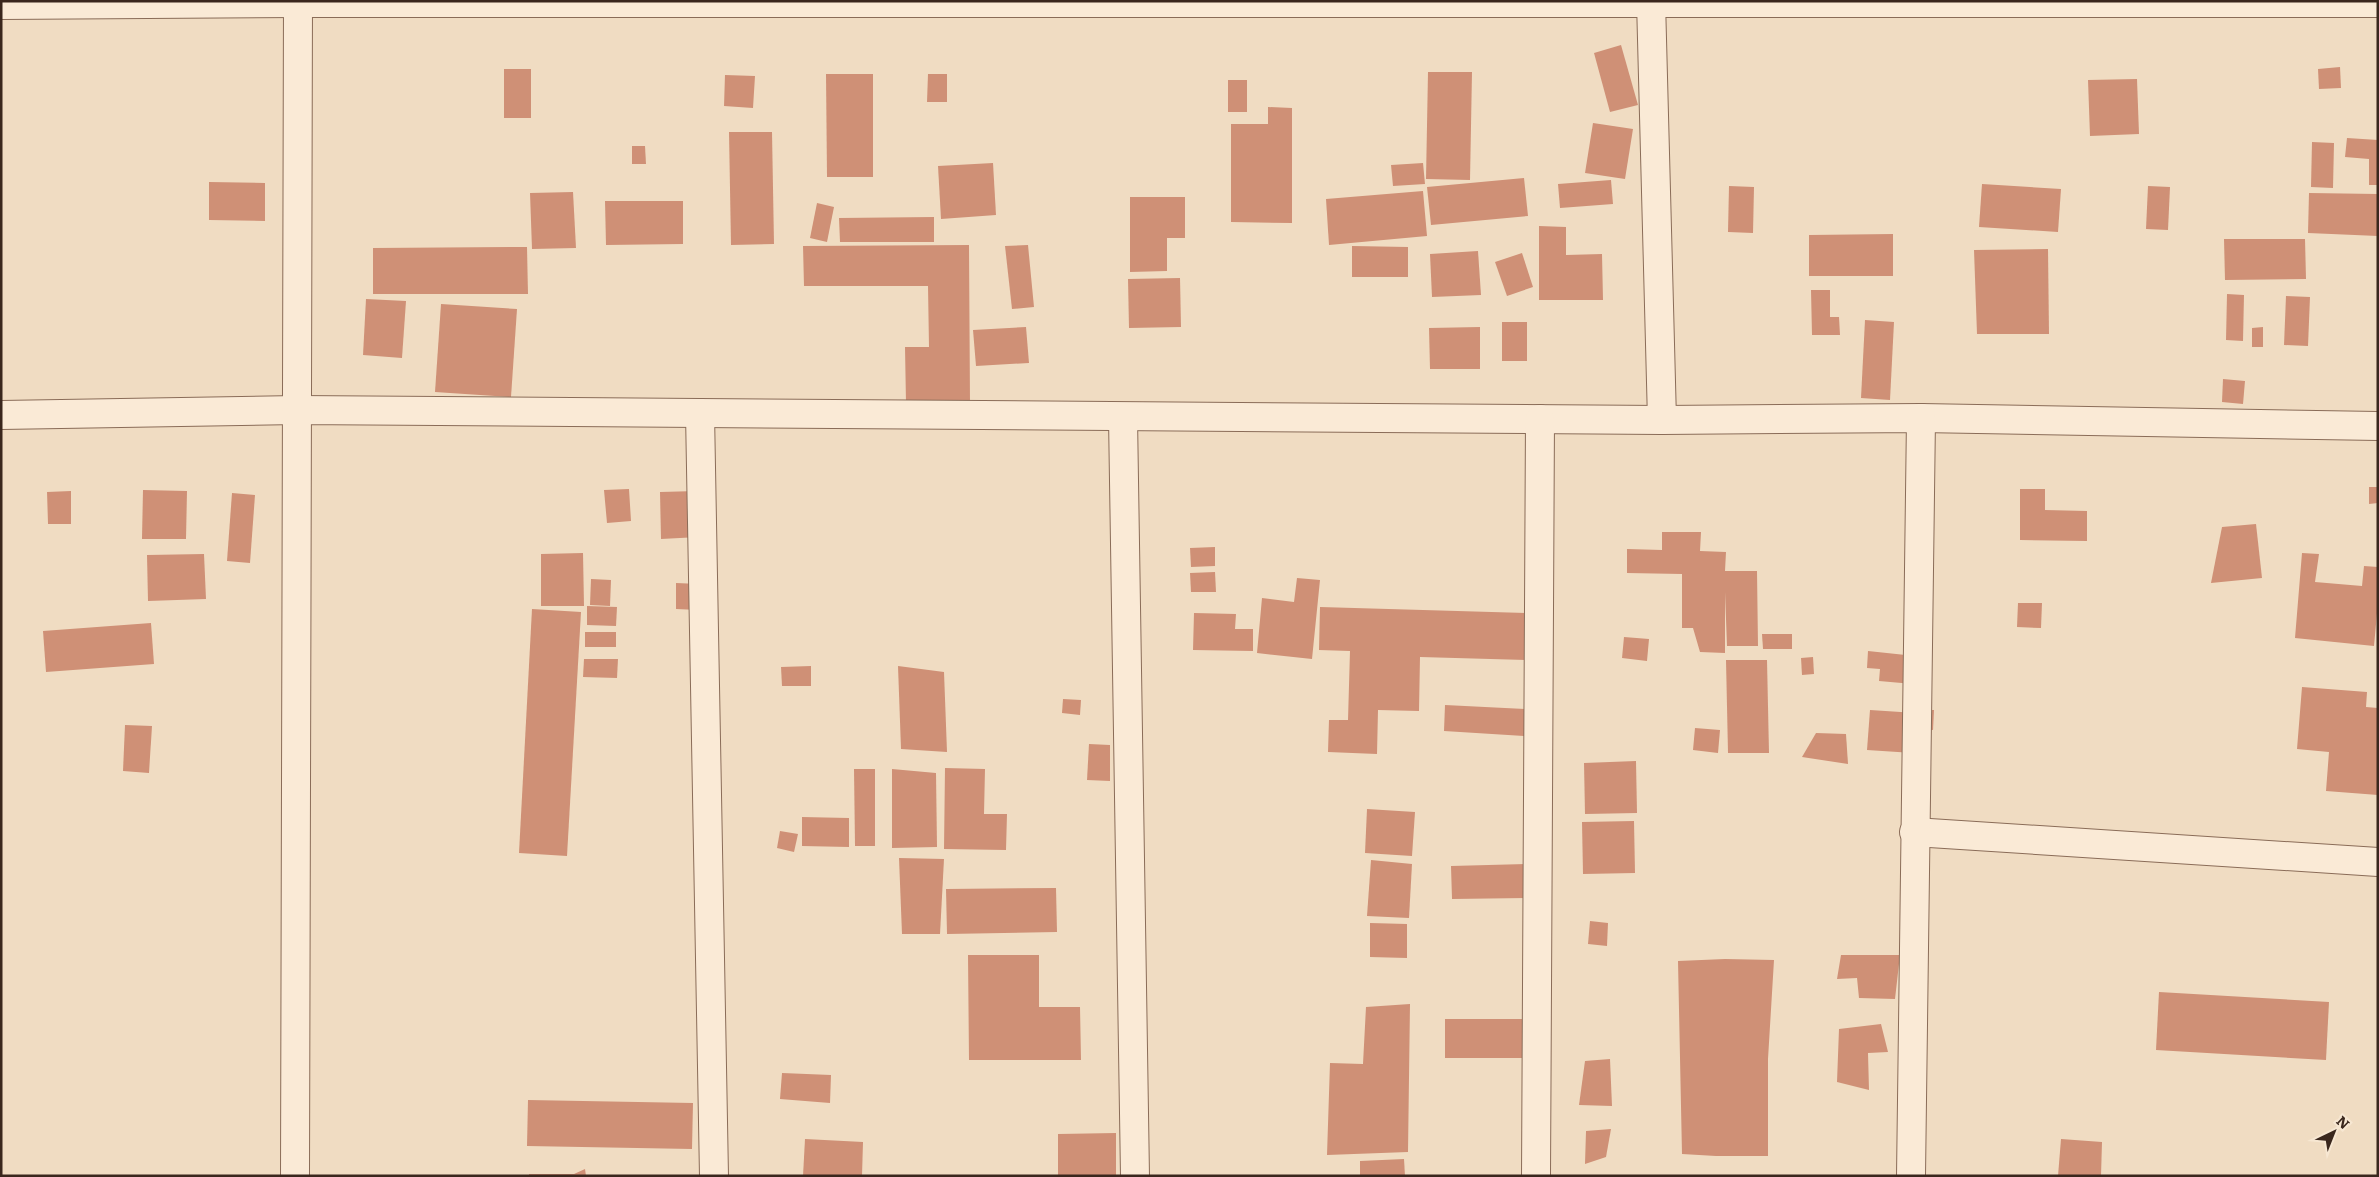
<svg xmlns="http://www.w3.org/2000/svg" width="2379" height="1177" font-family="Literata,serif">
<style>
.building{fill:#cf9076}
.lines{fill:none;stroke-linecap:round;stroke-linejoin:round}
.minor-casing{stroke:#8a6c58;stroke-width:30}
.minor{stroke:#faead6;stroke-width:28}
</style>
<rect width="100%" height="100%" fill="#f0dcc2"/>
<g class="building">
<polygon points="1621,45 1638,105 1610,112 1594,53"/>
<polygon points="2340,67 2341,88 2319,89 2318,69"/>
<rect x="504" y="69" width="27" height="49"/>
<polygon points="1428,72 1472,72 1470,180 1426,179"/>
<polygon points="826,74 873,74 873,177 827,177"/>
<polygon points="928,74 947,74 947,102 927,102"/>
<polygon points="725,75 755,76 753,108 724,106"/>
<polygon points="2137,79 2139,134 2090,136 2088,80"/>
<rect x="1228" y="80" width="19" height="32"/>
<polygon points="1268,107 1292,108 1292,223 1231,222 1231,124 1268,124"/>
<polygon points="1593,123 1633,129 1625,179 1585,173"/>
<polygon points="729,132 772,132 774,244 731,245"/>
<polygon points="2347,138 2378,140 2378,185 2369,185 2369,159 2345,157"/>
<polygon points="2312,142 2334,143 2333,188 2311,187"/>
<polygon points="632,146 645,146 646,164 632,164"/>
<polygon points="993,163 996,215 941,219 938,166"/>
<polygon points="1423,163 1425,184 1393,186 1391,165"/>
<polygon points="1524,178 1528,216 1431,225 1427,187"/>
<polygon points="1611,180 1613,204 1560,208 1558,184"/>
<polygon points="209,182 265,183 265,221 209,220"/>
<polygon points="1982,184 2061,189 2058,232 1979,227"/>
<polygon points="1729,186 1754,187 1753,233 1728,232"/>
<polygon points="2148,186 2170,187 2168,230 2146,229"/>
<polygon points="1423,191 1427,236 1329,245 1326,199"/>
<polygon points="573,192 576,248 532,249 530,193"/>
<polygon points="2309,193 2378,194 2378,236 2308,233"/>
<polygon points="1130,197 1185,197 1185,238 1167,238 1167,271 1130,272"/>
<polygon points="605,201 683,201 683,244 606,245"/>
<polygon points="817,203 834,207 827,242 810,238"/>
<polygon points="934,217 934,242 840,242 839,218"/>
<polygon points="1539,226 1566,227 1566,255 1602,254 1603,300 1539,300"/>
<polygon points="1893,234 1893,276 1809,276 1809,235"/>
<polygon points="2224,239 2305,239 2306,279 2225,280"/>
<polygon points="969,245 970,403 906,403 905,347 929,347 928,286 804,286 803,246"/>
<polygon points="1028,245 1034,307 1012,309 1005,246"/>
<polygon points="1352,246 1408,247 1408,277 1352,277"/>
<polygon points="527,247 528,294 373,294 373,248"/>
<polygon points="2048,249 2049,334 1977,334 1974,250"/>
<polygon points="1478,251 1481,295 1432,297 1430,254"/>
<polygon points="1522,253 1533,287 1507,296 1495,262"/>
<polygon points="1180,278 1181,327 1129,328 1128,279"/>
<polygon points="1811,290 1830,290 1830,317 1839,317 1840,335 1812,335"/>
<polygon points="2227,294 2244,295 2243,341 2226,340"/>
<polygon points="2286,296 2310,297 2308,346 2284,345"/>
<polygon points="366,299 406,301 402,358 363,355"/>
<polygon points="441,304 517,309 511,397 435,392"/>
<polygon points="1865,320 1894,322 1890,400 1861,398"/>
<rect x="1502" y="322" width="25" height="39"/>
<polygon points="1026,327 1029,363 976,366 973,330"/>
<polygon points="1480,327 1480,369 1430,369 1429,328"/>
<polygon points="2263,327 2263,347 2252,347 2252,328"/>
<polygon points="2223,379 2245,381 2243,404 2222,402"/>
<polygon points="2369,487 2378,487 2378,503 2369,504"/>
<polygon points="629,489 631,521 607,523 604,490"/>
<polygon points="2020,489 2045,489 2045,510 2087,511 2087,541 2020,540"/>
<polygon points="143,490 187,491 186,539 142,539"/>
<polygon points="71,491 71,524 48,524 47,492"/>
<polygon points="697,491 699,537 661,539 660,492"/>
<polygon points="232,493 255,495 250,563 227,561"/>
<polygon points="2256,524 2262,578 2211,583 2222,527"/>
<polygon points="1662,532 1701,532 1700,551 1726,552 1725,571 1757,571 1758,646 1727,646 1725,592 1725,653 1700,652 1693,628 1682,628 1682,574 1627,573 1627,549 1662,550"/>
<polygon points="1215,547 1215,566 1191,567 1190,548"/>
<polygon points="583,553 584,606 541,606 541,554"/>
<polygon points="2302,553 2319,554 2315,582 2362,586 2364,566 2378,567 2378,602 2374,646 2295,638"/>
<polygon points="204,554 206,599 148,601 147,555"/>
<polygon points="1215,572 1216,592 1191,592 1190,573"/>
<polygon points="1297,578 1320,580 1312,659 1257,653 1262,598 1294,602"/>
<polygon points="591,579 611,580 610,606 590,605"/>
<polygon points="676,583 699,584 698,610 676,609"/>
<polygon points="2018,603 2042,603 2041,628 2017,627"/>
<polygon points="587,606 617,607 616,626 587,625"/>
<polygon points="1320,607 1530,613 1529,660 1420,657 1419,711 1378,710 1377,754 1328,752 1329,720 1348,720 1350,651 1319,650"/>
<polygon points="532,609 581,612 567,856 519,853"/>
<polygon points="1194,613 1236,614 1235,629 1253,629 1253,651 1193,650"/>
<polygon points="151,623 154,664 46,672 43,631"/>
<rect x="585" y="632" width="31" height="15"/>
<polygon points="1762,634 1792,634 1792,649 1763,649"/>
<polygon points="1624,637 1649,639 1647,661 1622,658"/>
<polygon points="1868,651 1915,656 1913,684 1879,681 1880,669 1867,668"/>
<polygon points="1813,657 1814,674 1802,675 1801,658"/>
<polygon points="584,659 618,659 617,678 583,677"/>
<polygon points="1726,660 1767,660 1769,753 1728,753"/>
<polygon points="811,666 811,686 782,686 781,667"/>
<polygon points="898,666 944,672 947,752 901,749"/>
<polygon points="2302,687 2367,692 2366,707 2378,708 2378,795 2326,791 2329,752 2297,749"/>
<polygon points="1063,699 1081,700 1080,715 1062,713"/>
<polygon points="1445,705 1525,709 1524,736 1444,731"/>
<polygon points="1870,710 1916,713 1913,753 1867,750"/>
<polygon points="1922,710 1934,710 1933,730 1922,729"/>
<polygon points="125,725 152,726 149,773 123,771"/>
<polygon points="1695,728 1720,730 1718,753 1693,750"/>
<polygon points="1816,733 1846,734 1848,764 1802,757"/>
<polygon points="1089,744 1110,745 1110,781 1087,780"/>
<polygon points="1636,761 1637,813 1585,814 1584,763"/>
<polygon points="945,768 985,769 984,814 1007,814 1006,850 944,849"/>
<polygon points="854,769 875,769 875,846 855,846"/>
<polygon points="892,769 936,773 937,847 892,848"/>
<polygon points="1367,809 1415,812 1412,856 1365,853"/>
<polygon points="802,817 849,818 849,847 802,846"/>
<polygon points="1634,821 1635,873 1583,874 1582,822"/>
<polygon points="780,831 798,834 794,852 777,848"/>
<polygon points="899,858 944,859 940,934 902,934"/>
<polygon points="1371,860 1412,864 1409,918 1367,916"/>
<polygon points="1526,864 1527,898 1452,899 1451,866"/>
<polygon points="1056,888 1057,932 947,934 946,889"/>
<polygon points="1590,921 1608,923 1607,946 1588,944"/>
<polygon points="1370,923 1407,924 1407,958 1370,957"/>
<polygon points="968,955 1039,955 1039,1007 1080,1007 1081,1060 969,1060"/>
<polygon points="1841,955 1900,955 1895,999 1859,998 1857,978 1837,979"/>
<polygon points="1725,959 1774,960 1768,1059 1768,1156 1716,1156 1682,1154 1678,961"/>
<polygon points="2159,992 2329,1002 2326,1060 2156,1050"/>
<polygon points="1410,1004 1408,1152 1327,1155 1330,1063 1363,1064 1366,1007"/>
<rect x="1445" y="1019" width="80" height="39"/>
<polygon points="1881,1024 1888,1052 1868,1053 1869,1090 1837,1082 1839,1029"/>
<polygon points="1610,1059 1612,1106 1579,1105 1585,1061"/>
<polygon points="782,1073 831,1075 830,1103 780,1099"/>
<polygon points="528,1100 693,1103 692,1149 527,1146"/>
<polygon points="1611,1129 1606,1157 1585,1164 1586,1131"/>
<polygon points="1116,1133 1116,1176 1058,1176 1058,1134"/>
<polygon points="805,1139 863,1142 862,1176 803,1176"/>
<polygon points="2061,1139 2102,1142 2101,1176 2058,1176"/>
<polygon points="1404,1159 1405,1176 1360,1176 1360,1161"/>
<polygon points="585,1169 586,1176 529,1176 529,1174 574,1174"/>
</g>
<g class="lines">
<g class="minor-casing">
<g id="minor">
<polyline points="1651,1 1662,420"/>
<polyline points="1,5 298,3 2378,3"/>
<polyline points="700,413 714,1176"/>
<polyline points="1,415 297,410 1662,420 1921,418 2378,426"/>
<polyline points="1123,417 1135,1176"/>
<polyline points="1914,832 2378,862"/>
<polyline points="295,1176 298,1"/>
<polyline points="1536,1176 1540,419"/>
<polyline points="1911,1176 1921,418"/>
</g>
</g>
<use href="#minor" class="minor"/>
</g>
<rect width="2379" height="1177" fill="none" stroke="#3a271d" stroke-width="5"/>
<g transform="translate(2334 1132) rotate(43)" stroke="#f7e7d2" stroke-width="4" paint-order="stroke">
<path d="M0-4L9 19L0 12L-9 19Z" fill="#3a271d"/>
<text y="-8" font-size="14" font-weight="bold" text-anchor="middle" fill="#3a271d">N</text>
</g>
</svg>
